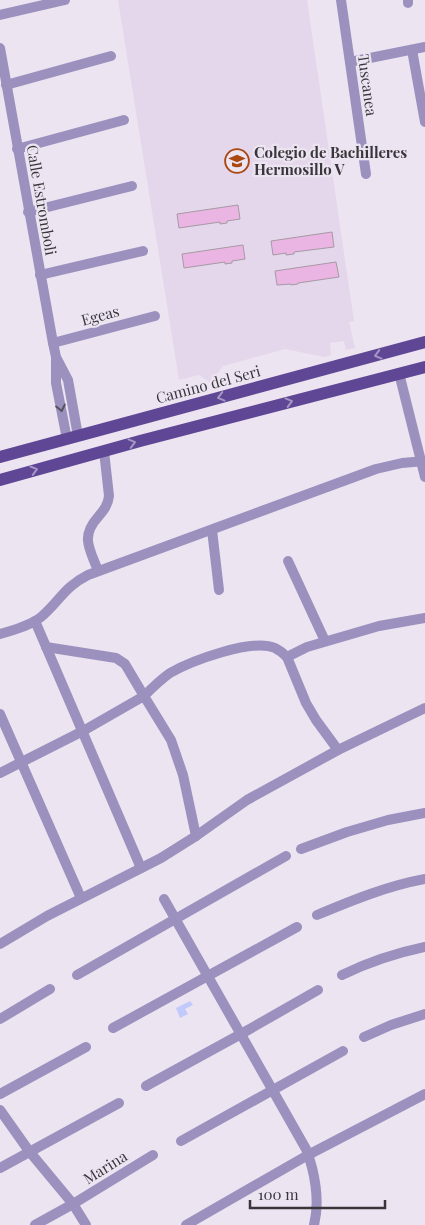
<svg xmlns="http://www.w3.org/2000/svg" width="425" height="1225" font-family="'Playfair Display',serif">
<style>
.built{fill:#e4d7eb}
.water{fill:#c1cafb}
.building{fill:#ebb5e3;stroke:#a59aa3}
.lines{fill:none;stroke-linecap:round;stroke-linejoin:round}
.minor{stroke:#9c91be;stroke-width:10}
.primary{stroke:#604796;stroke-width:12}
.oneway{stroke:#a696c4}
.oneway2{stroke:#575162}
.labels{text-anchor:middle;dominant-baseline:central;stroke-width:4.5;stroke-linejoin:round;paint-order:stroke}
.street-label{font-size:15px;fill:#39363b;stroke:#ece4f1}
.poi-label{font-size:15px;font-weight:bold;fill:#39363b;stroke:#ece4f1;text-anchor:start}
</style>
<rect width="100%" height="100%" fill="#ece4f1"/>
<polygon class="built" points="118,0 307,0 354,321 349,322 355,348 346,350 344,341 330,343 331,355 324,357 285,349 223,366 211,383 199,375 179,380"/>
<polygon class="water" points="190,1001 193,1005 185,1009 188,1014 180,1018 176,1008"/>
<g class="building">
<polygon points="238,205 240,219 227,221 227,223 220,224 220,222 179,228 177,214"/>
<polygon points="332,232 334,247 294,252 294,254 286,255 286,253 273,255 271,241"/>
<polygon points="243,245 245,259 232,261 232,263 225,264 225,262 184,268 182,254"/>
<polygon points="336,262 339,277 298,283 298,284 291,285 291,284 277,285 275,271"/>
</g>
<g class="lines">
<g class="minor">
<polyline points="341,0 366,174"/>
<polyline points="408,0 408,3"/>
<polyline points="0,15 65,0"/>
<polyline points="0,48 53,343 56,357 68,380 78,436"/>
<polyline points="412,50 425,122"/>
<polyline points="350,62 425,47"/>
<polyline points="6,85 111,56"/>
<polyline points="17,149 124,120"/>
<polyline points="28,212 132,186"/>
<polyline points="40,275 143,251"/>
<polyline points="53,343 155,316"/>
<polyline points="56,360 56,383 67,439"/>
<polyline points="399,373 425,477"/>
<polyline points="212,530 219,590"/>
<polyline points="288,561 325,641"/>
<path d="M 98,571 C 90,549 80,537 98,517 C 104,510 108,505 109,496 L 104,451"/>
<polyline points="35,621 141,868"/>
<path d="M 0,634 C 13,630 30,626 41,617 C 59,602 64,587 88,575 L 376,469 L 402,463 L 425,461"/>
<polyline points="0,714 81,898"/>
<polyline points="338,750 316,720 306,703 287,657 307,647 379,626 425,618"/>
<polyline points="0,773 83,731 144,696 125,664 116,658 46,647"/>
<path d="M 196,836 L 183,775 L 171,740 L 144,696 C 152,688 160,680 170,673 C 191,661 252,638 275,648 C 279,650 284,654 287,657"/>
<polyline points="301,849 347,832 388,820 425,813"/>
<path d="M 164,899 L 306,1149 C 315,1172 320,1201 314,1225"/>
<path d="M 317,915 C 353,900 387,886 425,879"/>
<polyline points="0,944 47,916 161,858 196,836 247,800 338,750 425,708"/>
<polyline points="77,975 286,856"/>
<path d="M 342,975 C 369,962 396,953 425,947"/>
<polyline points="0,1019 50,989"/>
<polyline points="113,1028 297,927"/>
<polyline points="364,1037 391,1025 425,1014"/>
<polyline points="146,1086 241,1034 318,990"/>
<polyline points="0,1094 86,1047"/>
<polyline points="0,1110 29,1151 73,1204 86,1225"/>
<polyline points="181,1141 343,1051"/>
<polyline points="0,1168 119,1103"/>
<polyline points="35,1225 73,1204 153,1155"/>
<polyline points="186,1225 308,1155 425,1094"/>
</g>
<g class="primary">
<polyline points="0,457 425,342"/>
<polyline points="0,480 140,441 425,367"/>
</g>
</g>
<defs><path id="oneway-chevron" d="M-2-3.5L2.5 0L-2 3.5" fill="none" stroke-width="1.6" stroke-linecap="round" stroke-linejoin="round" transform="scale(1.25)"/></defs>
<g class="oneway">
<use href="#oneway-chevron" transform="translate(378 355) rotate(165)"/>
<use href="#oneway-chevron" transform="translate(221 397) rotate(165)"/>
<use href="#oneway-chevron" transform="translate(289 402) rotate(-15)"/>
<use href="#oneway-chevron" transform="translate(132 443) rotate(-15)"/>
<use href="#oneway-chevron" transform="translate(34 470) rotate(-16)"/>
</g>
<use class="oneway2" href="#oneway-chevron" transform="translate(61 408) rotate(78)"/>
<defs>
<g id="school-ring" transform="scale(1.25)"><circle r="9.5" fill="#ece4f1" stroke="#ab4710" stroke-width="1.5"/><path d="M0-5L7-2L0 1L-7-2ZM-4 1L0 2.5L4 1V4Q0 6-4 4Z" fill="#ab4710"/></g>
</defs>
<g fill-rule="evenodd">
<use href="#school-ring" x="237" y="161"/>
</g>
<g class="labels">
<g class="street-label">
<text transform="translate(368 85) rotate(82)">Tuscanea</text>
<text transform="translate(42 200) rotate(80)">Calle Estromboli</text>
<text transform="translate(100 315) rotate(-15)">Egeas</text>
<text transform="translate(208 384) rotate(-15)">Camino del Seri</text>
<text transform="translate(105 1167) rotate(-32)">Marina</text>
</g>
<g class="poi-label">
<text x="254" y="152">Colegio de Bachilleres<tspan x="254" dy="17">Hermosillo V</tspan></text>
</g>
</g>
<path d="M250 1200v8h135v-8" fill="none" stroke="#39363b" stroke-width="2.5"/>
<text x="258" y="1200" font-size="15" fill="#39363b" stroke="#ece4f1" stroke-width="4" paint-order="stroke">100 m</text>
</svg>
